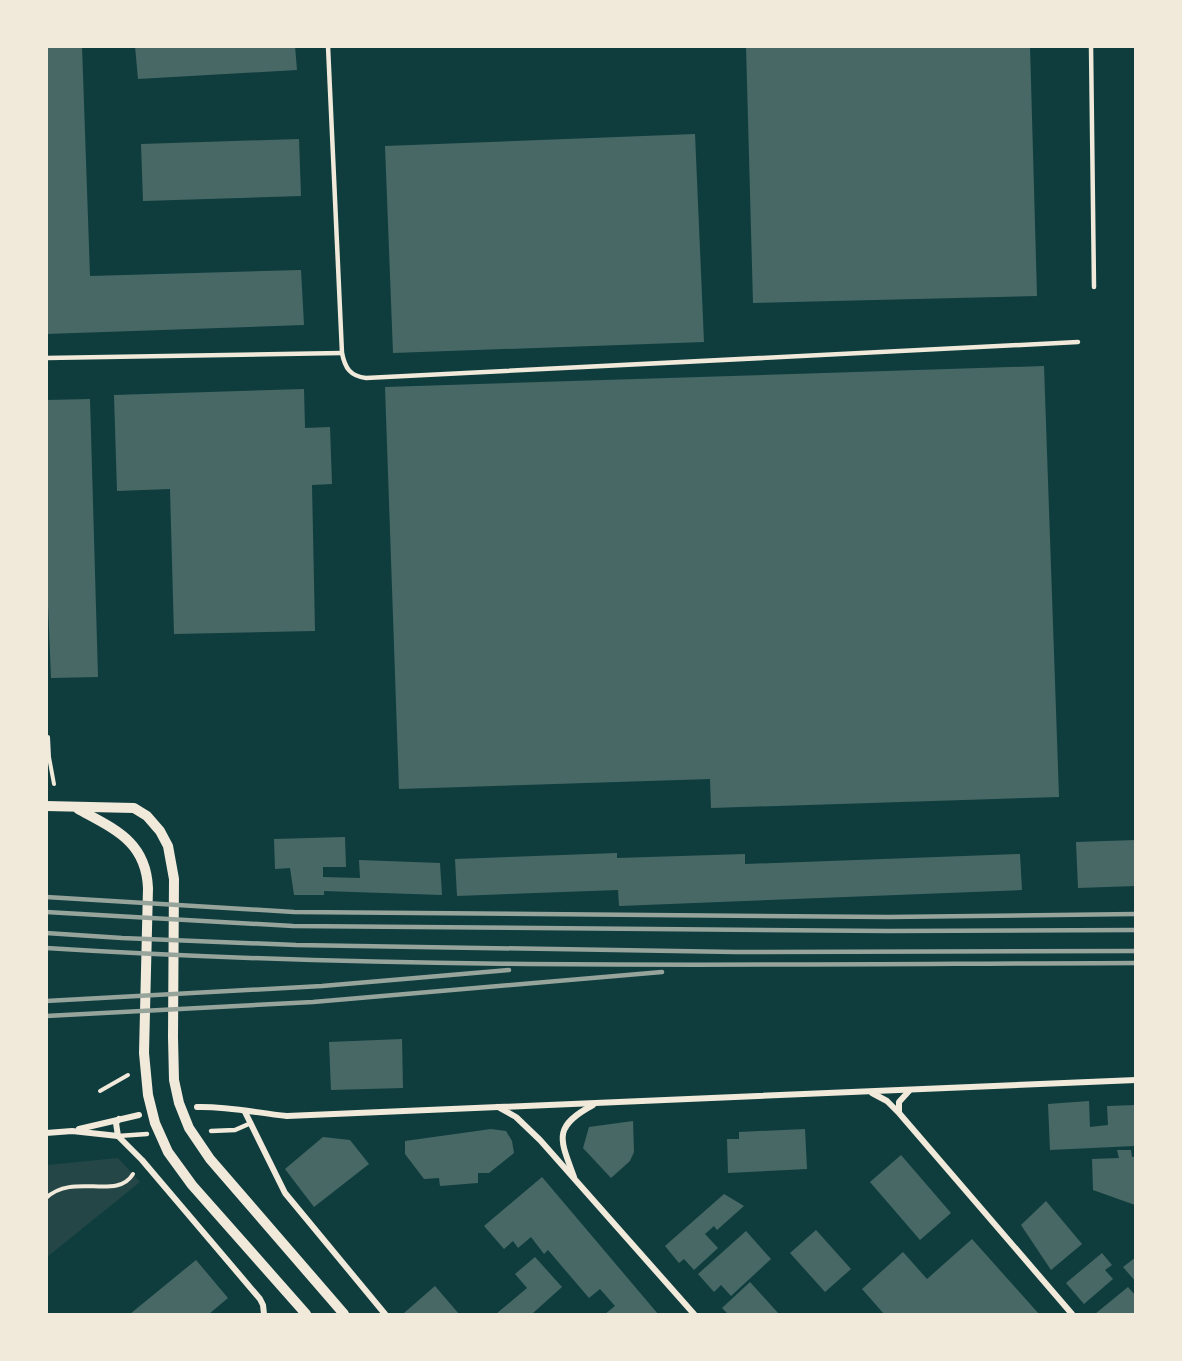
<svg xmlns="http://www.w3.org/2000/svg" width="1182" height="1361" font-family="'PT Sans',sans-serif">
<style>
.green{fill:#244646}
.building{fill:#486865}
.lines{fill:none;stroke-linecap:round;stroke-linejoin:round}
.path{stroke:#f1e9da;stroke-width:4}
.service{stroke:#f1e9da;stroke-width:4.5}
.minor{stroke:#f1e9da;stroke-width:6}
.tertiary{stroke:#f1e9da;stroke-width:10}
.rail{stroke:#97a49c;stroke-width:4.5}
</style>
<rect width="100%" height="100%" fill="#0f3d3e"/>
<polygon class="green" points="118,1158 140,1182 47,1257 47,1165"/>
<g class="building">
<polygon points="46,46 82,46 90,276 301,270 304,325 46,334"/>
<polygon points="135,46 295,46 297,70 138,79"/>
<polygon points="746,46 1030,46 1037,296 753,303"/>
<polygon points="695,134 704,342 393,353 385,146"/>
<polygon points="299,139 301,196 143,201 141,144"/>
<polygon points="1044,366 1059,797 711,808 710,779 399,789 385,387"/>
<polygon points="304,389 305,428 330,427 332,484 312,485 315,631 174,634 170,489 117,491 114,395"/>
<polygon points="90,399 98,677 51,678 46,557 46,400"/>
<polygon points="345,837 346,867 323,867 323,877 360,878 359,860 440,863 442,895 324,891 324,895 294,895 290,868 275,869 274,839"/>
<polygon points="1136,840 1136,886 1078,888 1076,842"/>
<polygon points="617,853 617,858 745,854 745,864 1020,854 1022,890 619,906 618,890 457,896 455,859"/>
<polygon points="402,1039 403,1088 331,1090 329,1042"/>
<polygon points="1089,1101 1090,1127 1108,1125 1107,1106 1136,1105 1134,1146 1050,1150 1048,1104"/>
<polygon points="633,1121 634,1152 630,1161 611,1178 583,1148 589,1127"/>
<polygon points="491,1129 506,1131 512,1141 514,1153 489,1173 478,1173 478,1183 440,1186 439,1178 424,1179 405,1154 405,1141"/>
<polygon points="805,1129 807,1169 728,1173 727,1139 739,1139 739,1132"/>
<polygon points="323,1137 350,1140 369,1164 314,1207 285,1169"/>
<polygon points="1117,1150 1131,1150 1132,1157 1136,1157 1135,1205 1093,1190 1092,1159 1119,1158"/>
<polygon points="901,1155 951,1213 920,1240 870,1182"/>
<polygon points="542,1177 581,1223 658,1314 605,1314 615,1306 600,1289 589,1298 548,1250 544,1254 531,1237 518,1248 513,1241 504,1249 484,1226"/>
<polygon points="724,1194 744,1206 717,1230 714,1226 705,1234 718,1248 694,1270 684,1259 679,1263 665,1246"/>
<polygon points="1046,1201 1082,1244 1051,1270 1021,1225"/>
<polygon points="816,1230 851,1269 825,1292 790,1253"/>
<polygon points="746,1231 771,1259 731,1296 721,1285 714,1292 698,1274"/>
<polygon points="972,1239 1039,1314 884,1314 862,1289 903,1252 927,1279"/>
<polygon points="1102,1253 1112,1265 1105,1270 1113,1279 1084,1304 1066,1283"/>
<polygon points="535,1257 562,1287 533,1313 534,1314 496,1314 527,1288 515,1274"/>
<polygon points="1136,1257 1136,1282 1123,1267"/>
<polygon points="196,1260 228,1298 209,1314 130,1314"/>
<polygon points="750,1282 779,1314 728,1314 722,1308"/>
<polygon points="435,1286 459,1314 405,1314 404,1313"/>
<polygon points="1128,1287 1136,1296 1136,1314 1095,1314"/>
</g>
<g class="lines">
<g class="path">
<polyline points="46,737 48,737 49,757 54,784"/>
<polyline points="100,1091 128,1075"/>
<path d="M 46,1198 C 74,1172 117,1201 133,1174"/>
</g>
<g class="service">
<path d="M 328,46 L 342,353 C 345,368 350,376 366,378 L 1078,342"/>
<polyline points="1091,46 1094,287"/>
<polyline points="46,358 342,353"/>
<polyline points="211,1131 235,1130 251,1123"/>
<polyline points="118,1136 147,1134"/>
</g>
<g class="minor">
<polyline points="872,1093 887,1101 899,1113 1072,1314"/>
<path d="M 197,1107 C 227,1106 257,1113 287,1116 L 1136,1080"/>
<polyline points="498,1107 516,1117 540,1140 694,1314"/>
<polyline points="245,1112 285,1193 385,1314"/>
<polyline points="899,1112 899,1102 909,1091"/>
<polyline points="79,1129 139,1115"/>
<polyline points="46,1133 72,1131 118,1136"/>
<polyline points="118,1136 142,1160 260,1299 263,1305 264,1314"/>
<polyline points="118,1136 116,1123 119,1119"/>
<path d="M 574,1177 C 560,1139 552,1127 593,1105"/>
</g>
<g class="tertiary">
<polyline points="46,806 134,808 147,816 160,831 168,846 174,879 173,1037 174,1080 179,1103 189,1128 210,1159 344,1314"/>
<path d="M 78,809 C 114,829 146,841 148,888 L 144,1053 L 148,1095 L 155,1123 L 168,1152 L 192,1185 L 306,1314"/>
</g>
<g class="rail">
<polyline points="46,897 294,912 888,917 1136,914"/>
<polyline points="46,912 293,926 888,931 1136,930"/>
<polyline points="46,933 122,938 296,945 736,952 1136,951"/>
<path d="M 46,948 C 409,971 773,964 1136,963"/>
<polyline points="46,1001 322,986 509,970"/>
<polyline points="46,1016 313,1002 662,972"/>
</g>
</g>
<rect width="1182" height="1361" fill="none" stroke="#f1e9da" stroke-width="96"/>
</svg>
